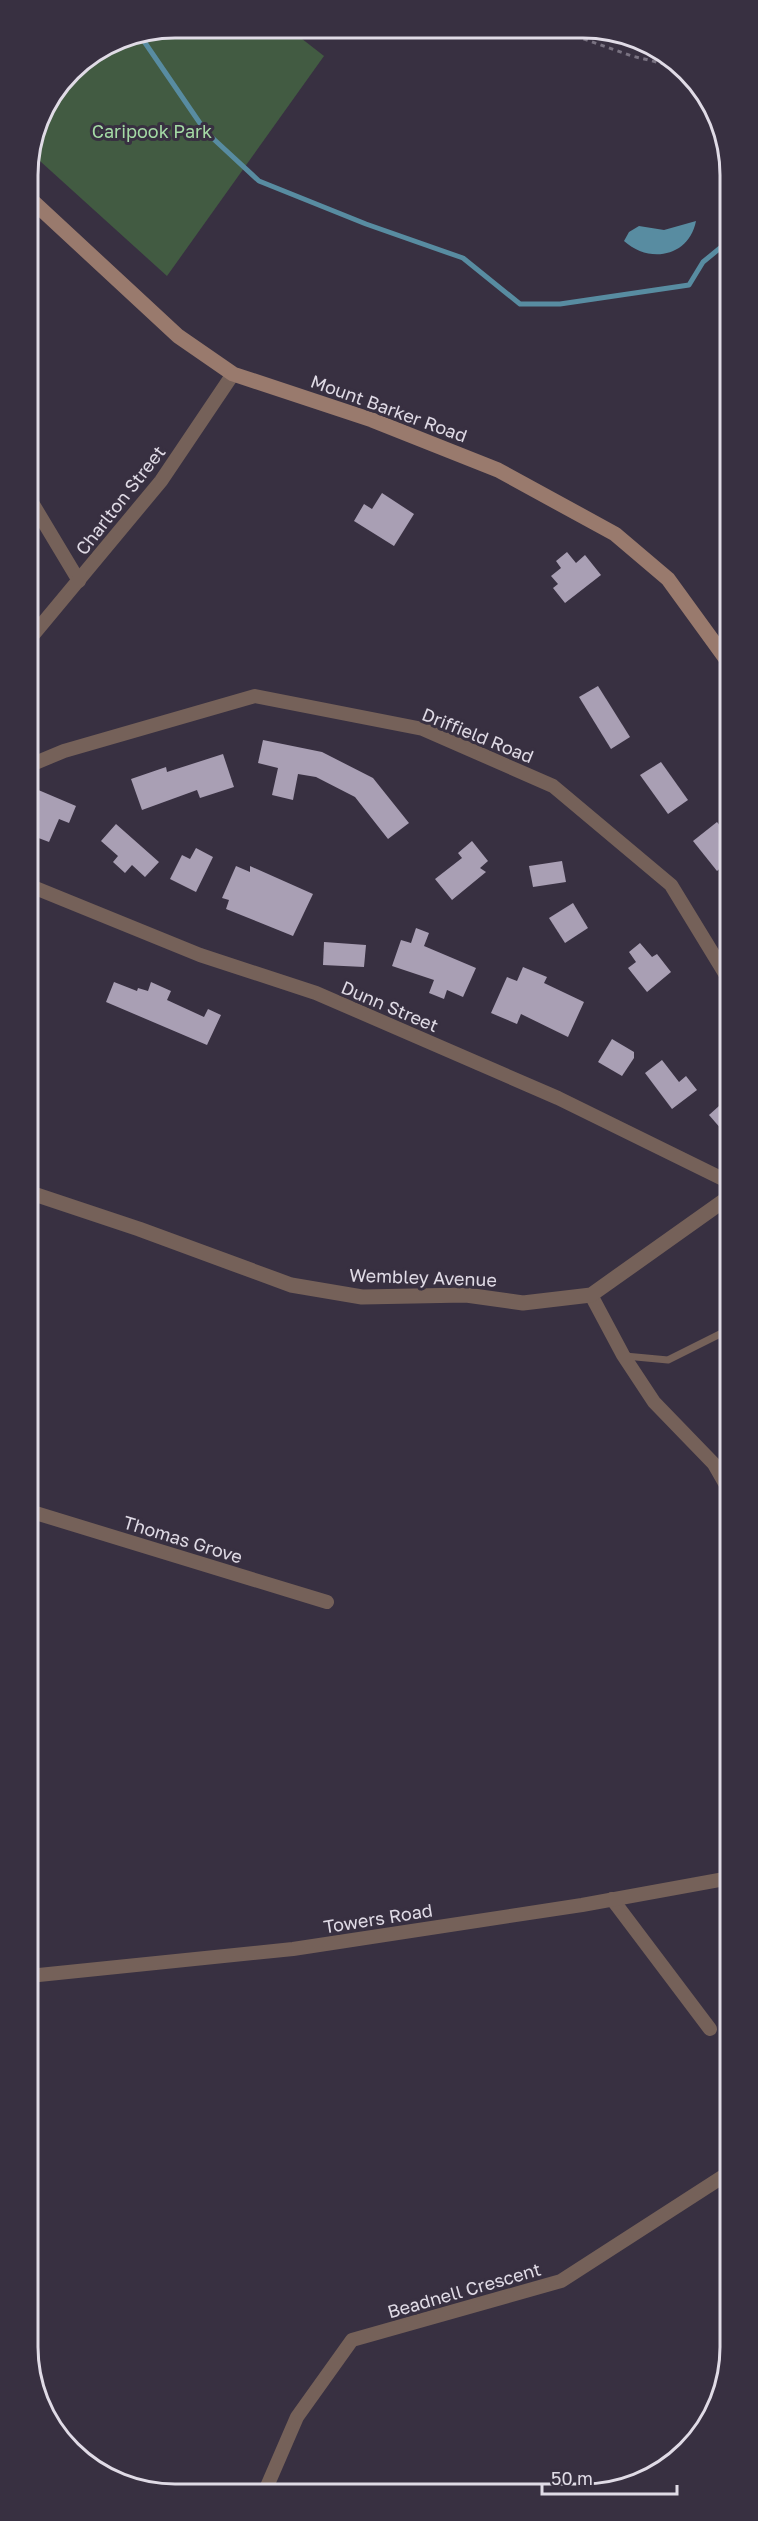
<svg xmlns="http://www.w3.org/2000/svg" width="758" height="2521" font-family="'Golos Text',sans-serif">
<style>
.green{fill:#425b42}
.water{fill:#588ca1}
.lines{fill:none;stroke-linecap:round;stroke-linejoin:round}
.stream{stroke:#588ca1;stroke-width:5}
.building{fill:#a99fb4}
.path{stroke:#797281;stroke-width:3;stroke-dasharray:4.5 4.5;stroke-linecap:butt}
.service{stroke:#756159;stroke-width:7}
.minor{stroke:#756159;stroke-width:14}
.tertiary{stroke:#756159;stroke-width:15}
.secondary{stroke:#997a6d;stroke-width:15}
.labels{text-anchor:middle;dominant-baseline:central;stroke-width:6;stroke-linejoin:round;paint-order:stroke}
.park-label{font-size:18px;fill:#a4daa5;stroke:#383041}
.street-label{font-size:18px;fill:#e0dbe6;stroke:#383041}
.rim{fill:none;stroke:#e0dbe6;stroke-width:3}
</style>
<rect width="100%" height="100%" fill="#383041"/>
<polygon class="green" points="174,27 288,28 324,56 167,276 30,152 38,117 70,70 118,38"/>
<path class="water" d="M 696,221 C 689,257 649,264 624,241 L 629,232 L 639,226 L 664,230 Z"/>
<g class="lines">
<polyline class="stream" points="139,34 206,132 259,181 366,224 463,258 520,304 560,304 689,285 703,262 725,244"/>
</g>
<g class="building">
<polygon points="382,493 414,514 394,546 354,521 364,504 372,509"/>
<polygon points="567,552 576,563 585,555 601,575 565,603 553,588 558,584 551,576 561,568 556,561"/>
<polygon points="598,686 630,737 611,749 579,697"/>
<polygon points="263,740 322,752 373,778 409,823 388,839 355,797 316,777 298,774 293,800 272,795 278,768 258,763"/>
<polygon points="223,754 234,787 200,798 197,790 142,810 131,779 166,767 167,772"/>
<polygon points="661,762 688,800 668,814 640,775"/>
<polygon points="36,789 76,806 69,823 59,819 49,842 28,834 28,808"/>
<polygon points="717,822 729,837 729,861 717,871 693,841"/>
<polygon points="116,824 159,862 145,877 132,865 125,873 113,862 118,856 101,841"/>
<polygon points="472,841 488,861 480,868 486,872 452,900 435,879 462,858 458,853"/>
<polygon points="196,848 213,857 196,892 170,879 182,855 190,859"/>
<polygon points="562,861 566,882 533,887 529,866"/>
<polygon points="236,866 250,872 250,866 313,894 293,936 226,909 229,900 222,898"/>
<polygon points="573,903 588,928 565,943 549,918"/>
<polygon points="416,928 429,933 424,946 476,968 463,997 447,990 444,999 429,993 434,980 392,966 401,940 411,943"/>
<polygon points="324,942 366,945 364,967 323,965"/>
<polygon points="640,943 652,957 657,954 671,972 647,992 628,968 636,962 629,952"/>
<polygon points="523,967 547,977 544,983 584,1002 568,1037 521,1014 517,1024 491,1013 507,977 517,981"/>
<polygon points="114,982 137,991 138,988 148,991 151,982 171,991 167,1000 204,1017 208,1009 221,1015 207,1045 106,1002"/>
<polygon points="612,1039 634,1052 634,1058 622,1076 598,1062"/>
<polygon points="662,1060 679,1082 686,1076 697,1090 672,1109 645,1073"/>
<polygon points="729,1097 729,1138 709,1115"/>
</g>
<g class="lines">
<polyline class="path" points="558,30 632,56 685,69"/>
<polyline class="service" points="625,1356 668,1360 722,1333 730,1326"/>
<g class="minor">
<polyline points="28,496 79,581"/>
<polyline points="28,641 161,481 233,374"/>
<polyline points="28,766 64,751 255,696 423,729 553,786 671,885 729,980"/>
<polyline points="28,885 200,955 316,993 558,1098 729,1182"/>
<polyline points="591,1295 623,1355 654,1402 714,1464 730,1492"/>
<polyline points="29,1511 327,1602"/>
<polyline points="612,1899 710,2029"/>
<polyline points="29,1976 293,1949 582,1905 730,1878"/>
<polyline points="265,2491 297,2417 352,2340 561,2281 730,2172"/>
</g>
<polyline class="tertiary" points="28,1192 139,1229 291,1285 362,1297 466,1295 523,1303 591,1295 729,1197"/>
<polyline class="secondary" points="27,196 178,336 233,374 372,420 498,470 615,534 668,579 729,663"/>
</g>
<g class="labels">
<g class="park-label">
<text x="152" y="131">Caripook Park</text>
</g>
<g class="street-label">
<text transform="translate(389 408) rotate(20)">Mount Barker Road</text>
<text transform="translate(120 500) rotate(-52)">Charlton Street</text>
<text transform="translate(478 735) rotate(22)">Driffield Road</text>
<text transform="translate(390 1006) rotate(23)">Dunn Street</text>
<text transform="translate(423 1277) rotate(2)">Wembley Avenue</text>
<text transform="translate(183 1539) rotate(17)">Thomas Grove</text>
<text transform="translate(378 1918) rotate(-9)">Towers Road</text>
<text transform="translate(464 2290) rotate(-16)">Beadnell Crescent</text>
</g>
</g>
<path d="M0 0H758V2521H0ZM175 38H583A137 137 0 0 1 720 175V2347A137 137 0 0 1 583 2484H175A137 137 0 0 1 38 2347V175A137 137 0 0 1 175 38Z" fill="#383041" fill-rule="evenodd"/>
<path class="rim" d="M175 38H583A137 137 0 0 1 720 175V2347A137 137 0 0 1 583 2484H175A137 137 0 0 1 38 2347V175A137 137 0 0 1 175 38Z"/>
<path d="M542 2485v9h135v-9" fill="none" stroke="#e0dbe6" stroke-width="3"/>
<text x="551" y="2485" font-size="18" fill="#e0dbe6" stroke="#383041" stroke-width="4.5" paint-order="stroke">50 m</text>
</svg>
